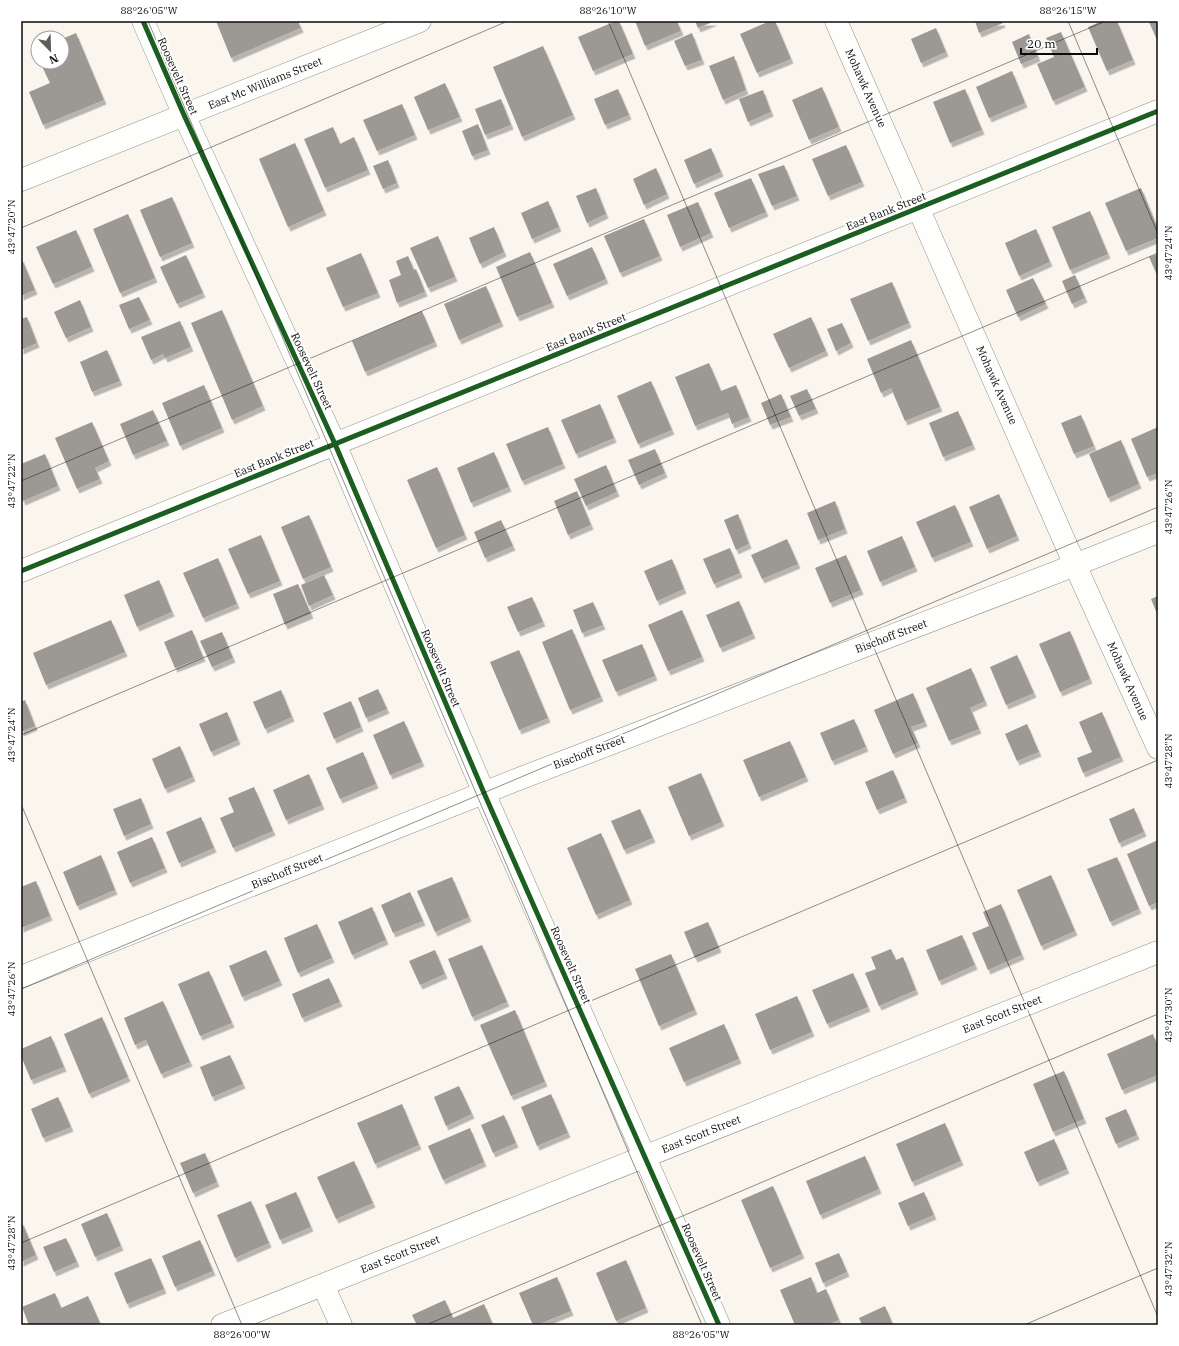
<svg xmlns="http://www.w3.org/2000/svg" width="1179" height="1346" font-family="'IBM Plex Serif',serif">
<style>
.building{fill:#9c9894;filter:url(#shadow)}
.lines{fill:none;stroke-linecap:round;stroke-linejoin:round}
.minor-casing{stroke:#93918d;stroke-width:23}
.minor{stroke:#fefefc;stroke-width:22}
.cycleway-casing{stroke:#fff;stroke-width:8}
.cycleway{stroke:#1b5e20;stroke-width:5}
.ticks{fill:none;stroke:#0b0b0b;stroke-width:1;stroke-opacity:0.45}
.labels{text-anchor:middle;dominant-baseline:central;stroke-width:4;stroke-linejoin:round;paint-order:stroke}
.street-label{font-size:11px;fill:#0b0b0b;stroke:#fff}
.neatline{fill:none;stroke:#0b0b0b;stroke-width:1.5}
.ticks-label{font-size:10px;text-anchor:middle;fill:#0b0b0b}
</style>
<defs>
<filter id="shadow"><feDropShadow dx="2.5" dy="4.5" stdDeviation="0" flood-color="#0004"/></filter>
</defs>
<rect width="100%" height="100%" fill="#faf6ee"/>
<g class="building">
<polygon points="216,21 298,21 301,28 231,58"/>
<polygon points="616,21 619,21 633,54 593,71 578,37"/>
<polygon points="635,21 677,21 681,31 645,46"/>
<polygon points="695,21 715,21 698,28"/>
<polygon points="770,21 775,21 791,59 757,73 740,34"/>
<polygon points="975,21 1002,21 1003,23 979,33"/>
<polygon points="1102,21 1117,21 1133,60 1107,71 1088,27"/>
<polygon points="1151,21 1158,21 1158,42 1149,22"/>
<polygon points="936,28 946,52 921,63 911,39"/>
<polygon points="1061,32 1085,87 1053,101 1037,64 1054,57 1046,38"/>
<polygon points="76,33 104,100 43,125 29,92 50,83 40,62 62,62 62,39"/>
<polygon points="692,33 702,60 685,66 674,41"/>
<polygon points="1029,34 1038,57 1021,64 1012,42"/>
<polygon points="543,46 573,115 522,137 493,67"/>
<polygon points="734,56 746,90 723,100 709,66"/>
<polygon points="1012,71 1025,103 989,118 976,87"/>
<polygon points="445,83 460,117 428,130 414,97"/>
<polygon points="822,87 839,127 809,140 792,100"/>
<polygon points="618,89 629,115 605,125 594,99"/>
<polygon points="965,89 982,130 950,143 933,102"/>
<polygon points="763,90 771,112 748,122 739,99"/>
<polygon points="501,99 511,125 485,135 475,109"/>
<polygon points="402,104 415,135 377,151 363,120"/>
<polygon points="478,124 488,150 472,156 462,131"/>
<polygon points="333,127 340,144 354,137 368,170 325,188 304,139"/>
<polygon points="295,143 324,211 288,227 259,159"/>
<polygon points="846,145 862,182 828,196 812,159"/>
<polygon points="711,148 721,172 694,184 684,160"/>
<polygon points="388,160 397,183 383,189 373,166"/>
<polygon points="784,165 797,196 772,206 758,174"/>
<polygon points="656,168 667,194 644,205 633,179"/>
<polygon points="751,178 766,212 729,228 714,193"/>
<polygon points="596,188 606,214 587,223 576,196"/>
<polygon points="1141,188 1158,229 1158,238 1126,251 1105,203"/>
<polygon points="172,197 192,243 160,257 140,210"/>
<polygon points="548,201 559,227 532,239 521,213"/>
<polygon points="698,202 711,233 680,247 667,215"/>
<polygon points="1090,211 1108,254 1070,270 1052,227"/>
<polygon points="128,214 155,278 120,293 93,229"/>
<polygon points="644,219 660,256 620,273 604,236"/>
<polygon points="494,227 504,252 480,264 469,238"/>
<polygon points="1036,229 1050,262 1019,276 1005,243"/>
<polygon points="76,230 92,267 53,284 36,247"/>
<polygon points="438,236 455,277 428,288 410,248"/>
<polygon points="592,247 606,279 567,296 553,264"/>
<polygon points="530,252 552,303 517,317 496,267"/>
<polygon points="361,253 378,293 343,307 326,268"/>
<polygon points="1158,254 1158,277 1149,257"/>
<polygon points="186,255 203,293 177,304 160,267"/>
<polygon points="408,256 414,270 416,269 425,292 397,303 389,280 401,275 396,261"/>
<polygon points="21,257 35,290 21,296"/>
<polygon points="1075,275 1085,298 1072,304 1062,281"/>
<polygon points="1033,278 1046,304 1018,317 1006,290"/>
<polygon points="892,282 909,323 868,341 850,299"/>
<polygon points="486,286 501,322 459,340 444,304"/>
<polygon points="139,297 150,320 129,329 119,305"/>
<polygon points="80,300 91,327 66,338 54,312"/>
<polygon points="222,310 263,406 232,420 191,323"/>
<polygon points="422,311 435,342 365,372 352,341"/>
<polygon points="27,317 37,343 21,350 21,319"/>
<polygon points="811,317 826,351 789,368 773,334"/>
<polygon points="180,321 191,347 165,358 163,354 151,360 141,337"/>
<polygon points="842,323 851,343 836,351 827,329"/>
<polygon points="911,340 940,407 905,421 891,388 881,393 867,359"/>
<polygon points="107,350 120,381 92,392 80,362"/>
<polygon points="709,363 721,391 736,385 749,417 732,424 728,413 695,426 675,377"/>
<polygon points="651,381 672,430 638,444 617,396"/>
<polygon points="204,385 222,428 180,446 162,403"/>
<polygon points="807,389 816,409 799,416 790,396"/>
<polygon points="781,394 791,417 770,425 761,403"/>
<polygon points="600,404 614,438 576,454 561,420"/>
<polygon points="153,410 167,441 133,455 120,424"/>
<polygon points="958,411 973,445 943,457 929,423"/>
<polygon points="1081,415 1094,446 1074,454 1061,423"/>
<polygon points="92,422 109,461 95,468 100,479 77,489 55,438"/>
<polygon points="548,427 563,464 522,481 506,444"/>
<polygon points="1158,427 1158,473 1147,477 1131,439"/>
<polygon points="1121,440 1139,484 1108,498 1089,454"/>
<polygon points="655,449 665,473 639,485 628,460"/>
<polygon points="494,452 509,487 471,503 457,468"/>
<polygon points="45,454 58,486 23,501 21,496 21,464"/>
<polygon points="606,465 617,492 586,506 574,479"/>
<polygon points="437,467 465,535 436,548 407,480"/>
<polygon points="577,491 591,525 568,535 554,501"/>
<polygon points="999,494 1017,536 987,549 969,507"/>
<polygon points="835,501 845,529 818,540 807,513"/>
<polygon points="955,505 971,542 932,558 916,522"/>
<polygon points="738,514 749,544 736,550 724,520"/>
<polygon points="309,515 331,567 303,579 281,527"/>
<polygon points="501,520 513,546 485,558 474,532"/>
<polygon points="261,535 280,581 248,594 228,549"/>
<polygon points="902,536 915,567 880,582 867,551"/>
<polygon points="787,539 798,564 762,579 751,555"/>
<polygon points="730,548 740,573 714,584 703,559"/>
<polygon points="846,555 861,590 830,603 815,568"/>
<polygon points="218,558 237,604 203,618 183,573"/>
<polygon points="672,559 684,589 657,601 644,571"/>
<polygon points="324,575 333,595 309,606 301,585"/>
<polygon points="159,580 172,612 137,627 124,595"/>
<polygon points="298,584 311,614 285,625 273,594"/>
<polygon points="1158,596 1158,616 1151,599"/>
<polygon points="532,597 543,622 518,632 507,607"/>
<polygon points="739,601 753,634 720,648 706,615"/>
<polygon points="593,602 603,625 582,633 573,610"/>
<polygon points="682,610 702,657 668,671 648,625"/>
<polygon points="111,620 125,652 46,685 33,653"/>
<polygon points="572,629 601,697 570,710 542,642"/>
<polygon points="192,630 203,657 175,668 164,642"/>
<polygon points="1070,631 1090,679 1060,692 1039,644"/>
<polygon points="222,632 233,658 212,667 200,641"/>
<polygon points="642,644 655,676 616,692 602,660"/>
<polygon points="519,650 548,718 519,730 490,662"/>
<polygon points="1017,655 1034,693 1006,705 990,667"/>
<polygon points="971,668 985,701 970,708 979,729 949,741 926,688"/>
<polygon points="378,689 387,709 366,718 358,698"/>
<polygon points="281,690 292,717 265,729 253,702"/>
<polygon points="913,693 925,722 911,727 918,743 893,754 874,710"/>
<polygon points="25,700 35,726 21,732 21,702"/>
<polygon points="351,701 361,727 334,739 323,713"/>
<polygon points="227,712 238,740 211,752 199,724"/>
<polygon points="1102,712 1121,757 1083,773 1077,758 1092,752 1079,722"/>
<polygon points="854,719 866,747 832,761 820,733"/>
<polygon points="404,721 422,762 390,775 373,735"/>
<polygon points="1027,724 1039,752 1017,761 1005,734"/>
<polygon points="790,741 806,777 759,797 743,760"/>
<polygon points="180,746 193,777 165,789 152,759"/>
<polygon points="363,752 376,784 340,799 326,768"/>
<polygon points="893,770 905,798 877,810 865,782"/>
<polygon points="701,773 722,822 689,836 668,787"/>
<polygon points="309,774 322,805 286,820 273,790"/>
<polygon points="254,787 273,831 233,848 220,818 234,812 228,798"/>
<polygon points="141,798 151,824 124,836 113,809"/>
<polygon points="1134,808 1144,832 1119,843 1109,819"/>
<polygon points="640,809 653,838 624,850 611,821"/>
<polygon points="201,817 214,848 179,863 166,832"/>
<polygon points="601,833 630,900 596,915 567,848"/>
<polygon points="152,837 165,868 130,883 117,852"/>
<polygon points="1158,840 1158,902 1149,906 1127,854"/>
<polygon points="101,855 115,890 77,906 63,872"/>
<polygon points="1117,857 1139,909 1110,922 1087,869"/>
<polygon points="1051,875 1075,931 1041,946 1017,890"/>
<polygon points="452,877 469,917 435,932 417,891"/>
<polygon points="36,881 50,916 21,928 21,887"/>
<polygon points="410,892 423,921 393,933 381,905"/>
<polygon points="1001,904 1022,955 988,970 972,933 989,926 983,912"/>
<polygon points="372,907 386,940 352,955 338,922"/>
<polygon points="708,922 719,948 695,958 684,932"/>
<polygon points="317,924 332,958 298,973 284,938"/>
<polygon points="962,935 975,965 939,981 926,950"/>
<polygon points="482,945 507,1002 472,1017 448,959"/>
<polygon points="891,949 896,960 903,957 916,990 879,1006 865,973 876,969 871,957"/>
<polygon points="266,950 280,981 242,997 229,966"/>
<polygon points="435,950 445,974 420,985 409,961"/>
<polygon points="671,954 695,1010 659,1026 635,969"/>
<polygon points="209,971 232,1023 200,1036 178,984"/>
<polygon points="853,973 868,1007 827,1024 812,990"/>
<polygon points="329,978 340,1002 302,1018 292,994"/>
<polygon points="797,996 812,1032 770,1050 755,1014"/>
<polygon points="163,1001 190,1062 161,1074 146,1040 135,1045 124,1018"/>
<polygon points="515,1010 545,1082 511,1096 480,1025"/>
<polygon points="102,1017 128,1077 89,1094 64,1034"/>
<polygon points="724,1024 739,1059 684,1082 669,1048"/>
<polygon points="1153,1034 1158,1047 1158,1075 1122,1090 1107,1054"/>
<polygon points="51,1036 64,1067 31,1080 21,1056 21,1049"/>
<polygon points="230,1055 243,1084 212,1097 200,1067"/>
<polygon points="1064,1071 1084,1119 1053,1132 1033,1084"/>
<polygon points="459,1086 472,1114 446,1126 434,1097"/>
<polygon points="551,1094 568,1133 537,1146 521,1107"/>
<polygon points="58,1097 71,1127 43,1138 31,1109"/>
<polygon points="402,1104 419,1145 375,1164 357,1123"/>
<polygon points="1126,1109 1137,1135 1116,1144 1105,1118"/>
<polygon points="504,1115 516,1143 493,1153 481,1125"/>
<polygon points="945,1123 961,1161 912,1182 896,1144"/>
<polygon points="470,1128 484,1162 443,1180 428,1146"/>
<polygon points="1054,1139 1067,1169 1037,1182 1024,1152"/>
<polygon points="205,1153 217,1182 193,1193 180,1163"/>
<polygon points="865,1156 879,1189 820,1215 806,1181"/>
<polygon points="354,1161 373,1203 336,1219 317,1177"/>
<polygon points="773,1186 802,1254 770,1268 741,1200"/>
<polygon points="296,1192 311,1227 280,1240 265,1205"/>
<polygon points="924,1192 934,1215 908,1226 898,1203"/>
<polygon points="251,1201 269,1243 235,1258 217,1215"/>
<polygon points="107,1213 121,1246 95,1257 81,1224"/>
<polygon points="21,1220 36,1255 21,1262"/>
<polygon points="66,1238 77,1262 54,1272 43,1247"/>
<polygon points="200,1240 213,1271 175,1287 162,1256"/>
<polygon points="839,1253 847,1272 823,1283 815,1263"/>
<polygon points="151,1258 164,1289 127,1304 114,1273"/>
<polygon points="626,1260 646,1308 616,1321 596,1273"/>
<polygon points="557,1277 571,1311 537,1325 533,1325 519,1293"/>
<polygon points="811,1277 817,1293 826,1289 839,1320 827,1325 795,1325 780,1290"/>
<polygon points="55,1293 61,1308 88,1296 100,1323 95,1325 29,1325 22,1307"/>
<polygon points="445,1300 453,1318 484,1304 493,1325 417,1325 412,1315"/>
<polygon points="885,1306 893,1325 862,1325 859,1318"/>
</g>
<g class="lines">
<g class="minor-casing">
<g id="minor">
<polyline points="143,21 184,115 335,444 484,793 719,1325"/>
<polyline points="836,21 1075,565 1158,748"/>
<polyline points="21,180 420,21"/>
<polyline points="21,571 1158,111"/>
<polyline points="21,977 516,780 1052,574 1158,532"/>
<polyline points="323,1285 341,1325"/>
<polyline points="222,1325 1158,952"/>
</g>
</g>
<use href="#minor" class="minor"/>
<g class="cycleway-casing">
<g id="cycleway">
<polyline points="143,21 184,115 335,444 484,793 719,1325"/>
<polyline points="21,571 1158,111"/>
</g>
</g>
<use href="#cycleway" class="cycleway"/>
</g>
<path class="ticks" d="M 148,21 L 702,1325M 608,21 L 1158,1317M 1068,21 L 1158,234M 21,228 L 508,21M 21,481 L 1106,21M 21,735 L 1158,253M 21,804 L 242,1325M 21,989 L 1158,507M 21,1243 L 1158,760M 426,1325 L 1158,1014M 1024,1325 L 1158,1268"/>
<g class="labels">
<g class="street-label">
<text transform="translate(178 76) rotate(66)">Roosevelt Street</text>
<text transform="translate(265 83) rotate(-22)">East Mc Williams Street</text>
<text transform="translate(866 88) rotate(66)">Mohawk Avenue</text>
<text transform="translate(886 211) rotate(-22)">East Bank Street</text>
<text transform="translate(586 332) rotate(-22)">East Bank Street</text>
<text transform="translate(312 371) rotate(65)">Roosevelt Street</text>
<text transform="translate(997 385) rotate(66)">Mohawk Avenue</text>
<text transform="translate(274 458) rotate(-22)">East Bank Street</text>
<text transform="translate(891 636) rotate(-21)">Bischoff Street</text>
<text transform="translate(441 668) rotate(67)">Roosevelt Street</text>
<text transform="translate(1128 681) rotate(66)">Mohawk Avenue</text>
<text transform="translate(589 752) rotate(-21)">Bischoff Street</text>
<text transform="translate(287 871) rotate(-22)">Bischoff Street</text>
<text transform="translate(571 965) rotate(66)">Roosevelt Street</text>
<text transform="translate(1002 1014) rotate(-22)">East Scott Street</text>
<text transform="translate(701 1134) rotate(-22)">East Scott Street</text>
<text transform="translate(400 1254) rotate(-22)">East Scott Street</text>
<text transform="translate(702 1262) rotate(66)">Roosevelt Street</text>
</g>
</g>
<rect width="1179" height="1346" fill="none" stroke="#ffffff" stroke-width="44"/>
<g transform="translate(50 50) rotate(157)"><circle r="19" fill="#ffffff" stroke="#9d9d9d"/>
<path d="M0-3L7 15L0 10L-7 15Z" fill="#5f5d5a"/>
<text y="-6" font-size="11" font-weight="bold" text-anchor="middle" fill="#0b0b0b">N</text>
</g>
<path d="M1021 48v6h76v-6" fill="none" stroke="#0b0b0b" stroke-width="2"/>
<text x="1027" y="48" font-size="12" fill="#0b0b0b" stroke="#ffffff" stroke-width="3" paint-order="stroke">20 m</text>
<rect x="22" y="22" width="1135" height="1302" class="neatline"/>
<g class="ticks-label">
<text x="149" y="14">88°26'05"W</text>
<text x="608" y="14">88°26'10"W</text>
<text x="1068" y="14">88°26'15"W</text>
<text transform="translate(11 227) rotate(-90)" y="4">43°47'20"N</text>
<text transform="translate(1168 253) rotate(-90)" y="4">43°47'24"N</text>
<text transform="translate(11 481) rotate(-90)" y="4">43°47'22"N</text>
<text transform="translate(1168 507) rotate(-90)" y="4">43°47'26"N</text>
<text transform="translate(11 735) rotate(-90)" y="4">43°47'24"N</text>
<text transform="translate(1168 761) rotate(-90)" y="4">43°47'28"N</text>
<text transform="translate(11 989) rotate(-90)" y="4">43°47'26"N</text>
<text transform="translate(1168 1015) rotate(-90)" y="4">43°47'30"N</text>
<text transform="translate(11 1243) rotate(-90)" y="4">43°47'28"N</text>
<text transform="translate(1168 1269) rotate(-90)" y="4">43°47'32"N</text>
<text x="242" y="1338">88°26'00"W</text>
<text x="701" y="1338">88°26'05"W</text>
</g>
</svg>
